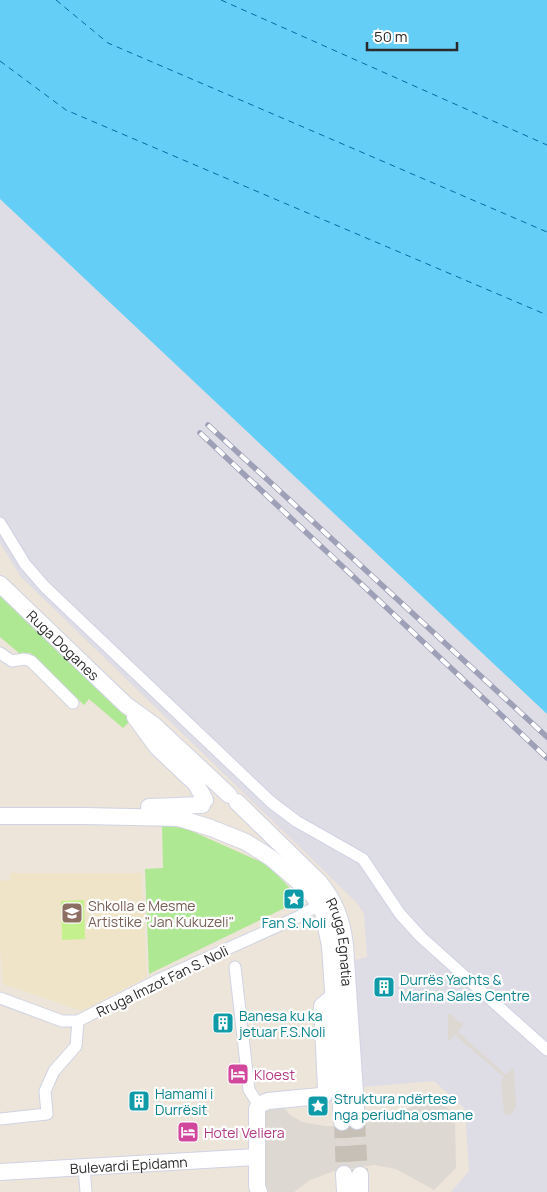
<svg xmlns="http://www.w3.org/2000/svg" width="547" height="1192" font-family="Manrope,sans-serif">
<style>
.industrial{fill:#dedce5}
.education{fill:#f0e4c8}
.green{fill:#afe893}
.pitch{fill:#c5f08e}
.plaza{fill:#ddd8d2}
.water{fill:#65cef7}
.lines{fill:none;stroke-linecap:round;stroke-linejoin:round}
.ferry{stroke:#046ba4;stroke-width:1;stroke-dasharray:6 5;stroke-linecap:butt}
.secondary-tunnel{stroke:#c6c0b7;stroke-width:16;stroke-dasharray:16 8;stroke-linecap:butt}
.minor-casing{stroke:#d0d3e4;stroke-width:13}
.secondary-casing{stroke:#d0d3e4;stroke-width:18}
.minor{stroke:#fff;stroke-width:11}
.secondary{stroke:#fff;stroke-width:16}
.rail-casing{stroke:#9da0b6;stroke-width:5.5}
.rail{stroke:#fff;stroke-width:4;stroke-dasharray:11;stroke-linecap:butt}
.labels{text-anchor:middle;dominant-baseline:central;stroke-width:4.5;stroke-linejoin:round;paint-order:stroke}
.street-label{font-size:14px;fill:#2a2a2a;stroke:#fff}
.education-label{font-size:14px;fill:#785e54;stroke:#fff;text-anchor:start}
.culture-label{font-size:14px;fill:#0d838f;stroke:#fff;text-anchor:start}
.hotel-label{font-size:14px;fill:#b23c85;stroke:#fff;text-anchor:start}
</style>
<rect width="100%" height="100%" fill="#ede5da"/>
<polygon class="industrial" points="0,199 547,714 547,1192 451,1192 469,1171 465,1109 434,1081 363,1087 355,960 367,957 364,914 357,903 21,577 1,545 0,543"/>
<polygon class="education" points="10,873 142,873 147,977 82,1011 3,984 0,946 0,881 10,880"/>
<g class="green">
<polygon points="0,595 132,719 123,728 89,699 84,705 30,653 19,653 0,637"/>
<polygon points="162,825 187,829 268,865 301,900 149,974 145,869 163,868"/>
</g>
<polygon class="pitch" points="84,900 85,939 62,940 61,901"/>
<g class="plaza">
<polygon points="450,1013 460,1023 462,1022 464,1023 458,1032 506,1075 512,1069 514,1069 516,1107 511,1115 507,1115 504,1113 501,1081 504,1077 455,1035 448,1041 448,1015"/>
<polygon points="425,1095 444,1104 455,1118 456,1168 434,1190 396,1169 374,1165 334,1171 310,1180 294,1192 269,1192 263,1187 264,1107 283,1107 290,1115 302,1122 325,1126 349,1126 372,1122 398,1113 416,1105"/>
</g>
<polygon class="water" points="0,0 547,0 547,714 0,199"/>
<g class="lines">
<g class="ferry">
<polyline points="56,0 108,43 547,232"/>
<polyline points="221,0 547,145"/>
<polyline points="0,61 66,110 547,315"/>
</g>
<g class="secondary-tunnel">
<polyline points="357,1121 360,1175"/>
<polyline points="342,1122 344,1174"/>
</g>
<g class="minor-casing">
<g id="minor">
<polyline points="0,523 25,564 45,587 271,802 296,821 363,859 400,914 421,937 547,1050"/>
<polyline points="0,653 12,661 24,659 31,661 73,703"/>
<polyline points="235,967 249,1090 259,1105"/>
<polyline points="0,998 62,1021 78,1021 158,980 298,917 319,905"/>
<polyline points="0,1119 47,1114 45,1091 54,1071 76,1046 78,1021"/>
<polyline points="84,1167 86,1192"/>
</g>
</g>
<g class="secondary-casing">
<g id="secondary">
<path id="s1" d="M 0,584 L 126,705 L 155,726 L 229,795"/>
<polyline points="135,717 157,747 196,784 205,800"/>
<path id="s2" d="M 237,802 L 319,882 C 335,901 342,920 345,945 L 357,1121"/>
<polyline points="149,807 202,805"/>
<polyline points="0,816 85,816 179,818 211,828"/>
<polyline points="216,830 246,842 271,858 307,889 314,897 323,912 330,946 342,1122"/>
<path id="s3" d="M 0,1172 L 256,1157"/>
<polyline points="344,1174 345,1192"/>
<polyline points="360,1175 360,1192"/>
<polyline points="259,1192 257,1186 257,1109 259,1105 268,1101 320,1096 324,1095 326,1088 322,1006 334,996"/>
</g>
</g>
<use href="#minor" class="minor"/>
<use href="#secondary" class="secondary"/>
<g class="rail-casing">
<g id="rail">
<polyline points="208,425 547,737"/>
<polyline points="200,433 547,758"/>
</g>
</g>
<use href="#rail" class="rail"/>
</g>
<defs>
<g id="sight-square" transform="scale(1.125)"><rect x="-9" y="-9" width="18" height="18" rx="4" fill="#0f9aa8" stroke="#fff"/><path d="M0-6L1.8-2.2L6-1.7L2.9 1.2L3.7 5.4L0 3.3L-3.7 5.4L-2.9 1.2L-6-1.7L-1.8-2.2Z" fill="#fff"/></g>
<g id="school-square" transform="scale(1.125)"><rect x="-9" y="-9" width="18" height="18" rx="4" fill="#8d6e63" stroke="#fff"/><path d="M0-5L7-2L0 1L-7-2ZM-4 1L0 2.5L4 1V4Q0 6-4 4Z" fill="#fff"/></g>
<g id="building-square" transform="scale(1.125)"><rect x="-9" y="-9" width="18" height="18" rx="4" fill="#0f9aa8" stroke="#fff"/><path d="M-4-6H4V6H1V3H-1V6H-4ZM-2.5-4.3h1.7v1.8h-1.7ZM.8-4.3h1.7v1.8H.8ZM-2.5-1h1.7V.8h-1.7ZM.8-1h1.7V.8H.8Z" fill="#fff"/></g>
<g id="hotel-square" transform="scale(1.125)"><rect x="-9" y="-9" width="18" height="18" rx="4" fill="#d1479c" stroke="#fff"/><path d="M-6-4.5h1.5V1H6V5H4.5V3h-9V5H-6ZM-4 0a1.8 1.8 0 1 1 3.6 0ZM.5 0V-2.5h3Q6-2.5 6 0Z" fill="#fff"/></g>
</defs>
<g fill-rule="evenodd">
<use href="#sight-square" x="294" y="899"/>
<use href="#school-square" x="72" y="913"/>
<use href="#building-square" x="384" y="987"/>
<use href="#building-square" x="223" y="1023"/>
<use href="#hotel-square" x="238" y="1074"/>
<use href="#building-square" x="139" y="1101"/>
<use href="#sight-square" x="318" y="1106"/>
<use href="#hotel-square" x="188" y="1132"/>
</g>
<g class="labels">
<g class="street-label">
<text stroke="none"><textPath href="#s1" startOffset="88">Ruga Doganes</textPath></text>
<text stroke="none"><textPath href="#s2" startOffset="180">Rruga Egnatia</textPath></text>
<text transform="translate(162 981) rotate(-26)">Rruga Imzot Fan S. Noli</text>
<text stroke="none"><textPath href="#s3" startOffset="129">Bulevardi Epidamn</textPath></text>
</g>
<g class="education-label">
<text x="88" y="905">Shkolla e Mesme<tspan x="88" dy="16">Artistike "Jan Kukuzeli"</tspan></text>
</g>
<g class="culture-label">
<text x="294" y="922" text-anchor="middle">Fan S. Noli</text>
<text x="400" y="979">Durrës Yachts &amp;<tspan x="400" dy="16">Marina Sales Centre</tspan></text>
<text x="239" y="1015">Banesa ku ka<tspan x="239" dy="16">jetuar F.S.Noli</tspan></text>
<text x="155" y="1093">Hamami i<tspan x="155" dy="16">Durrësit</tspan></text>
<text x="334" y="1098">Struktura ndërtese<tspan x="334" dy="16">nga periudha osmane</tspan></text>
</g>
<g class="hotel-label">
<text x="254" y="1074">Kloest</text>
<text x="204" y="1132">Hotel Veliera</text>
</g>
</g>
<path d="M367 42v8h90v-8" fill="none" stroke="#2a2a2a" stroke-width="2.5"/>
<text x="374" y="42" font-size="15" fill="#2a2a2a" stroke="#ffffff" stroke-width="4" paint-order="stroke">50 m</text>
</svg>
